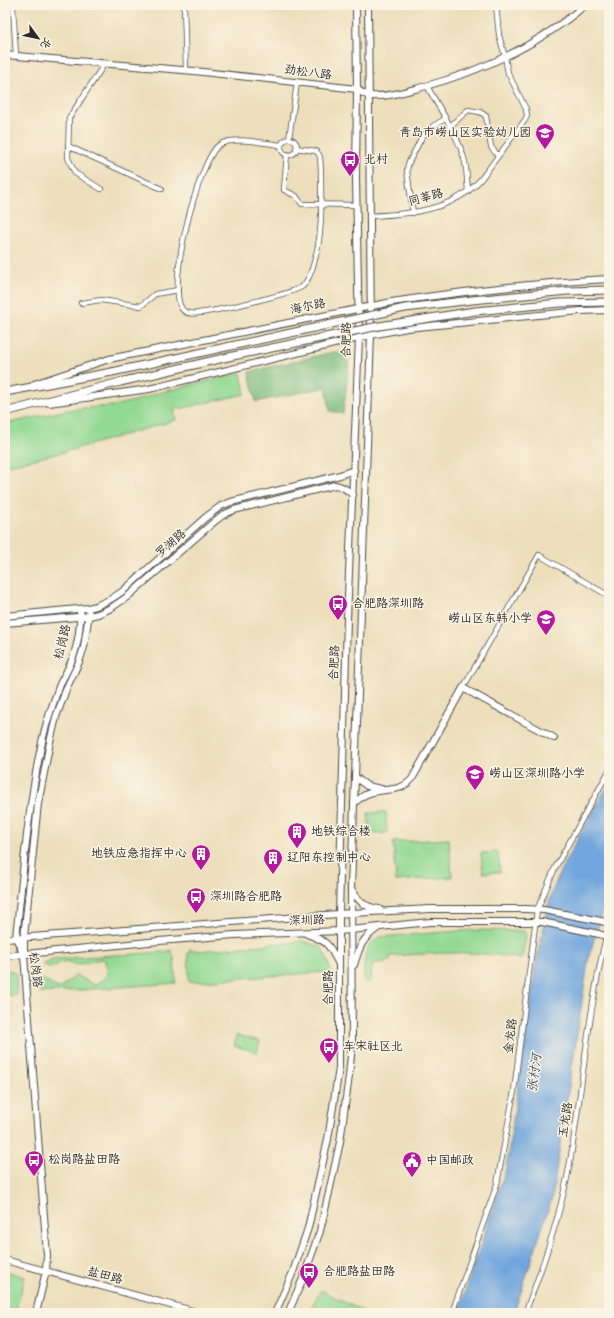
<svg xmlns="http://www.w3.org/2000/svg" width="614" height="1318" font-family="Mynerve,'LXGW WenKai TC',sans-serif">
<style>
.green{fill:#93d993;stroke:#5f825f}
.forest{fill:#76b97d;stroke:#507254}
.water{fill:#6fa5dd;stroke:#4d6884}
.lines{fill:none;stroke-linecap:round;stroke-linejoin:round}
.street-casing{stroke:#484641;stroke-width:6}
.secondary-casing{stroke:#484641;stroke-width:8}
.primary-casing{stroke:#484641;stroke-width:9}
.street{stroke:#fff;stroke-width:4.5}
.secondary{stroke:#fff;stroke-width:6}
.primary{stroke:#fff;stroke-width:7}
.secondary-bridge-casing{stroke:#484641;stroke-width:8;stroke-linecap:butt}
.primary-bridge-casing{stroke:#484641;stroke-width:9;stroke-linecap:butt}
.secondary-bridge{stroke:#fff;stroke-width:6}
.primary-bridge{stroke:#fff;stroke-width:7}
.labels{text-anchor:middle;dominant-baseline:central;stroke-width:3;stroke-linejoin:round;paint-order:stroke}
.street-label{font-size:12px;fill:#2b2b2b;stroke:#fcf5e5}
.poi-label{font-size:12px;fill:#2b2b2b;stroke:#fcf5e5;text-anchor:start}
.water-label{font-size:13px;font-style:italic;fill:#435669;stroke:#fcf5e5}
</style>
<rect width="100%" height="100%" fill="#fcf5e5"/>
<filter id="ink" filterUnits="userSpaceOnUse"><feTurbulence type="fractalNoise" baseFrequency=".025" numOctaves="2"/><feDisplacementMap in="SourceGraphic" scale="8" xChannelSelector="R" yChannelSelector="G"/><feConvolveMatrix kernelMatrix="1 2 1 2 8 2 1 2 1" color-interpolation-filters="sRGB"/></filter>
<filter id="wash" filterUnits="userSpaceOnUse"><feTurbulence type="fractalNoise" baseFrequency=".012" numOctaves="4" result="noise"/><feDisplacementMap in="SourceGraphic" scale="16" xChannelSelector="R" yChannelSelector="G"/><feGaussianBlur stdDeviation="0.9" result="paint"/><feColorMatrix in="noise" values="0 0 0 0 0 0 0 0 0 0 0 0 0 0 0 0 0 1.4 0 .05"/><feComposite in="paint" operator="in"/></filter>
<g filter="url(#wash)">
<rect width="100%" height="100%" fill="#eddfbc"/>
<g class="green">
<polygon points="241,373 245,394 174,410 176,420 64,452 5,466 5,424 73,409 112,406 135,401 158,393"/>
<polygon points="386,812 387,833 370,834 368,813"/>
<polygon points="449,839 452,877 396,881 393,842"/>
<polygon points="498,852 500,872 483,873 481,853"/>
<path d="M 473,930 L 524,931 L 526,936 L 522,959 C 479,950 434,953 390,956 L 390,961 L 372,964 L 371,981 L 364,982 C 364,963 361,949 379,937 Z"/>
<path d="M 303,941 L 321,947 C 330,962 331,971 331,988 L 325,988 L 326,972 L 189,982 L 188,954 L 190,949 L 199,951 Z"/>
<path d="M 171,950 L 174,957 L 176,983 L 41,993 L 40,979 C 48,980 53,988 61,988 L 76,975 L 94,985 L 105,978 L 108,972 L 105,961 L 101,959 L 76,965 L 67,961 L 59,963 L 56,966 L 48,968 L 42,964 L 52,959 L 164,952 Z"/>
<polygon points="5,969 16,973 17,995 5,996"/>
<polygon points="237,1035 260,1041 257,1052 234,1046"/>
<polygon points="5,1271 25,1277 15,1313 5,1313"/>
<polygon points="321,1290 366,1313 308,1313"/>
</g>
<polygon class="forest" points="333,352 344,353 348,359 349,365 343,414 330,411 326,387 256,402 249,372"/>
<polygon class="water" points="609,783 609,893 589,956 552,1198 514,1313 458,1313 506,1169 536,963 550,898 561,869"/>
</g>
<g filter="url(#ink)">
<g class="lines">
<g class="street-casing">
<g id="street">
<polyline points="13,5 16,56"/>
<polyline points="184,5 186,70"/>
<path d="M 427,86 C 439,108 457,134 464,158 C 467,169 467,180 468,192"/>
<polyline points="449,127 468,110 480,112 486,116 491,147 498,156"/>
<polyline points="289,139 297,83"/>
<circle cx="289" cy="147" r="8"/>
<path d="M 281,145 C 266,143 231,136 219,145 C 199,159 163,295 184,311 C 188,314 193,314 198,313 C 212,312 296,293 303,286 C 313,276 319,244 320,231 C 322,214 321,197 321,180 C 321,173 321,165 320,158 C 320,155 318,153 316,151 L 296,148"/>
<polyline points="68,146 162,189"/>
<polyline points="287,154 284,190 296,196 302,204 357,205"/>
<polyline points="101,189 75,173 68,158 69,118 105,63"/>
<polyline points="413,213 407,171 408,164 422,137 433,126 445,119"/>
<path d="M 370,216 C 410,214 453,211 481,179 L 525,120 L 527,116 L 526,109 L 508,73 L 505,57 L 499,35 L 496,5"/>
<polyline points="81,303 101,300 141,306 155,294 178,290"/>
<polyline points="463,688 539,555 609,596"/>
<polyline points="452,1313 497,1184 514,1091 537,910 555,868 609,771"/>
<path d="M 525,1313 C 544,1264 561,1214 570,1162 C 583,1084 589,1002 609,925"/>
</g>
</g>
<g class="secondary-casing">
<g id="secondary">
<path d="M 5,55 L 194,71 L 357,89 C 361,92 366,96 371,96 C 387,97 404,92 419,88 C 479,72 538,46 585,5"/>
<path d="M 34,384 L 109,359 L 392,302 C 464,291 537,283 609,279"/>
<polyline points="49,403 149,389 371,335 407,328 580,311 609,310"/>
<polyline points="5,616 88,608 96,606 111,599 123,591 206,517 221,506 231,502 340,475 354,470"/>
<path d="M 5,623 L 89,616 L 98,614 L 111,608 L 127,597 L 215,521 L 223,515 L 234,510 L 335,485 C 343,486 347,490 353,495"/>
<polyline points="355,777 367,786 381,789"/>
<path d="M 354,803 C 358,800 362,796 367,794 C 384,787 399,794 412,779 L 463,688 L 554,738"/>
<path d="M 352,890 C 359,902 365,907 379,909"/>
<polyline points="601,921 609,923"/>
<path d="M 307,934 C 329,942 328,944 339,964"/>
<polyline points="5,939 351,913 431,909 526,909 544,910"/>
<polyline points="24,951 24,937 38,804 50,742 56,717 67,687 79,662 84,647 89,613"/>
<polyline points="5,956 159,941 234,935 340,931 430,922 542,922 599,934 609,937"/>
<path d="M 354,965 C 360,945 362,939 379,927"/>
<polyline points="5,1260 200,1313"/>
<path d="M 36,1313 L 46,1271 L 47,1255 L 24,955 L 16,938 C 23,872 28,807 42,742 C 46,722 53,703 60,684 C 64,676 69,668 72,660 C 78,645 81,625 80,609"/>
<polyline points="275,1313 293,1272 308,1228 328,1139 339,1068 339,914 347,619 359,338 356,178 357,89 356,5"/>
<polyline points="288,1313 304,1276 320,1231 328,1197 340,1142 349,1076 352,1045 351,888 371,335 368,5"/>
</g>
</g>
<g class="primary-casing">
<g id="primary">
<polyline points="5,392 112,372"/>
<polyline points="5,412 120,382"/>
</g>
</g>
<use href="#street" class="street"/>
<use href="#secondary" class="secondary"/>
<use href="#primary" class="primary"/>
<g class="secondary-bridge-casing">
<polyline id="secondary-bridge" points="544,910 601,921"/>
</g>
<g class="primary-bridge-casing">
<g id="primary-bridge">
<polyline points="112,372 405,308 472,300 568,291 609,290"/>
<polyline points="120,382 228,357 379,326 475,311 560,303 609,302"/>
</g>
</g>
<use href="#secondary-bridge" class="secondary-bridge"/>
<use href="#primary-bridge" class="primary-bridge"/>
</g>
</g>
<defs>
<g id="school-pin" transform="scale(1)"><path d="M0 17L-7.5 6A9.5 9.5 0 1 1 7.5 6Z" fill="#b5179e" stroke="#fcf5e5"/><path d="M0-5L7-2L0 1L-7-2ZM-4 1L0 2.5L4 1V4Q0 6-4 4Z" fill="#fff"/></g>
<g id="bus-pin" transform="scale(1)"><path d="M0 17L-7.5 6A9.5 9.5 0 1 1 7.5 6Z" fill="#b5179e" stroke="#fcf5e5"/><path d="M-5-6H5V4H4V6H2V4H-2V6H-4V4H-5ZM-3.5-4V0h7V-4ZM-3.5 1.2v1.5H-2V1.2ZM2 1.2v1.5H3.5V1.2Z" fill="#fff"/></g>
<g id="building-pin" transform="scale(1)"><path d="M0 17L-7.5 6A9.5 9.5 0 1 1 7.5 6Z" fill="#b5179e" stroke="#fcf5e5"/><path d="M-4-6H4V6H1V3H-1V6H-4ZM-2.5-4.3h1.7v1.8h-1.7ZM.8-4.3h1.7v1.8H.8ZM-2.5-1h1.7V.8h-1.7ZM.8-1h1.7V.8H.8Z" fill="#fff"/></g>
<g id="civic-pin" transform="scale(1)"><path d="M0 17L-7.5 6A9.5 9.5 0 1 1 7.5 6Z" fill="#b5179e" stroke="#fcf5e5"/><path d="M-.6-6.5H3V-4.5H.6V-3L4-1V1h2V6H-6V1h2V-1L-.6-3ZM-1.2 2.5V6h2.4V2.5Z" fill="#fff"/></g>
</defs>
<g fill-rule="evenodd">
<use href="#school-pin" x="545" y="133"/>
<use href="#bus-pin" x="350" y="160"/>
<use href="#bus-pin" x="338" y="604"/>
<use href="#school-pin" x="546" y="619"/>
<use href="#school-pin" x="475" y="774"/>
<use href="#building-pin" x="297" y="832"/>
<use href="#building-pin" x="201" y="854"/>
<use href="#building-pin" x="273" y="858"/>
<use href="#bus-pin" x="196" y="897"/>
<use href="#bus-pin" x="329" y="1047"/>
<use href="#bus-pin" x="34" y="1160"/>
<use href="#civic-pin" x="412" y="1161"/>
<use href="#bus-pin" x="309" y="1272"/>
</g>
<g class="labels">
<g class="street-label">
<text transform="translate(308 73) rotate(7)">劲松八路</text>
<text transform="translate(426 198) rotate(-15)">同莘路</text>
<text transform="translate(308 307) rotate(-11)">海尔路</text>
<text transform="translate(347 340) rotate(-89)">合肥路</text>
<text transform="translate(171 544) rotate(-41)">罗湖路</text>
<text transform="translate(63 642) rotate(-76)">松岗路</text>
<text transform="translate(335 663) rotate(-88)">合肥路</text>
<text transform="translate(307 921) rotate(-2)">深圳路</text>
<text transform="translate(35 970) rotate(83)">松岗路</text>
<text transform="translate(329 988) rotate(-90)">合肥路</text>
<text transform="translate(511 1036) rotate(-83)">金龙路</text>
<text transform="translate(566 1120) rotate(-81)">玉龙路</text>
<text transform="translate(105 1276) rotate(15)">盐田路</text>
</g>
<g class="poi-label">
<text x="531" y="133" text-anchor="end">青岛市崂山区实验幼儿园</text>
<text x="364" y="160">北村</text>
<text x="352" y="604">合肥路深圳路</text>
<text x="532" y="619" text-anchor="end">崂山区东韩小学</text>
<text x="489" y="774">崂山区深圳路小学</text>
<text x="311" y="832">地铁综合楼</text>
<text x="187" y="854" text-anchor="end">地铁应急指挥中心</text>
<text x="287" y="858">辽阳东控制中心</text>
<text x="210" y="897">深圳路合肥路</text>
<text x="343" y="1047">车宋社区北</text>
<text x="48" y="1160">松岗路盐田路</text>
<text x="426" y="1161">中国邮政</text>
<text x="323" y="1272">合肥路盐田路</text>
</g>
<g class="water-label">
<text transform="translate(535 1073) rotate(-83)">张村河</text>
</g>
</g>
<rect width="614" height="1318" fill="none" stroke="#fcf5e5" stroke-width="20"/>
<g transform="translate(38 38) rotate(123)" stroke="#fcf5e5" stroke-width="3" paint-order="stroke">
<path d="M0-3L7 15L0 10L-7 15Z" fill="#2b2b2b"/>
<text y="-6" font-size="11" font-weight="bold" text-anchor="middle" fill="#2b2b2b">北</text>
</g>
</svg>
